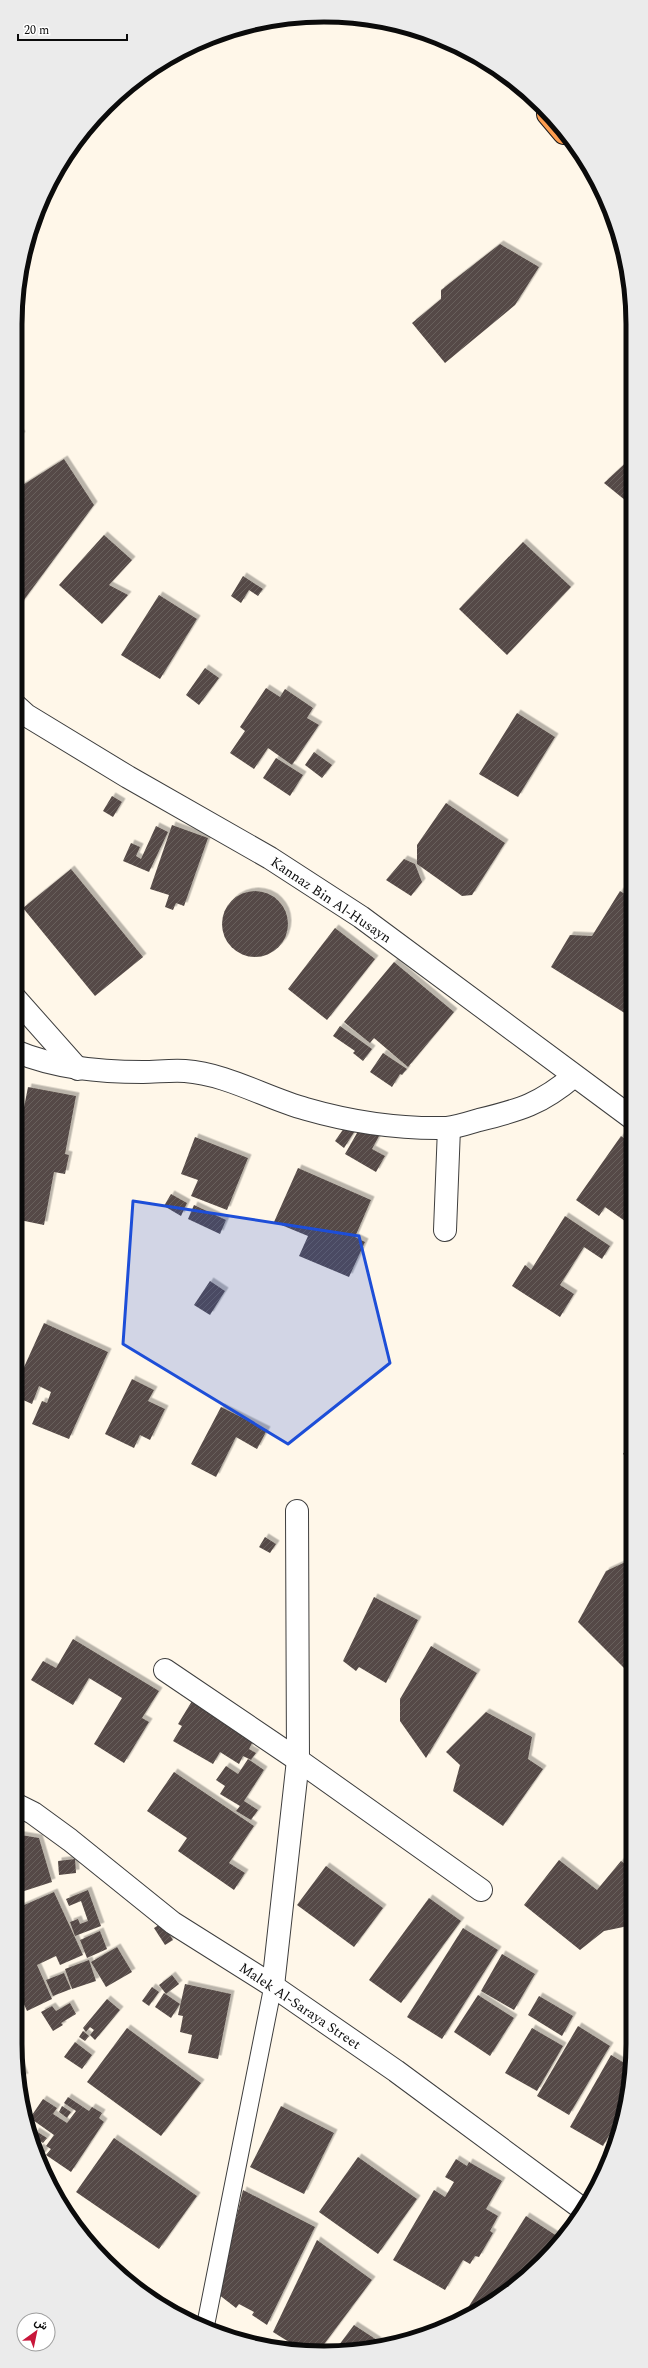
<svg xmlns="http://www.w3.org/2000/svg" width="648" height="2368" font-family="Spectral,Vazirmatn,serif">
<style>
.building{fill:url(#building-hatch);filter:url(#shadow)}
.lines{fill:none;stroke-linecap:round;stroke-linejoin:round}
.service-casing{stroke:#3e3e3e;stroke-width:19}
.minor-casing{stroke:#3e3e3e;stroke-width:24}
.tertiary-casing{stroke:#3e3e3e;stroke-width:24}
.trunk-casing{stroke:#1c1c1c;stroke-width:24}
.service{stroke:#fff;stroke-width:17}
.minor{stroke:#fff;stroke-width:22}
.tertiary{stroke:#fff;stroke-width:22}
.trunk{stroke:#ff9e50;stroke-width:22}
.marked{fill:#1d4ed8;fill-opacity:0.2;stroke:#1d4ed8;stroke-width:3;stroke-linejoin:round}
.labels{text-anchor:middle;dominant-baseline:central;stroke-width:4;stroke-linejoin:round;paint-order:stroke}
.street-label{font-size:14px;fill:#0b0b0b;stroke:#fff}
.rim{fill:none;stroke:#0b0b0b;stroke-width:5}
</style>
<defs>
<pattern id="building-hatch" width="6" height="6" patternUnits="userSpaceOnUse"><rect width="6" height="6" fill="#554a46"/><path d="M-1 1l2-2M0 6l6-6M5 7l2-2" fill="none" stroke="#68605c"/></pattern>
<filter id="shadow"><feDropShadow dx="3.5" dy="-3.5" stdDeviation="0" flood-color="#0004"/></filter>
</defs>
<rect width="100%" height="100%" fill="#fff7e9"/>
<g class="building">
<polygon points="500,244 539,267 515,305 445,363 412,323 441,299 441,290"/>
<polygon points="15,427 22,435 15,441"/>
<polygon points="631,458 631,505 604,483"/>
<polygon points="64,459 94,505 15,612 15,490"/>
<polygon points="104,535 132,560 109,585 128,595 102,624 59,585"/>
<polygon points="523,542 571,587 507,655 459,609"/>
<polygon points="243,576 263,589 258,596 249,590 241,603 231,596"/>
<polygon points="159,595 197,619 160,679 121,655"/>
<polygon points="205,668 219,678 199,705 186,695"/>
<polygon points="266,688 280,697 285,689 313,708 307,718 319,725 292,765 268,748 254,769 230,753 245,731 240,727"/>
<polygon points="517,713 555,737 518,797 479,774"/>
<polygon points="314,752 332,765 322,778 305,765"/>
<polygon points="276,758 303,775 290,796 263,778"/>
<polygon points="112,796 122,802 113,817 103,811"/>
<polygon points="446,803 505,843 472,895 462,896 417,864 417,845"/>
<polygon points="172,825 208,838 184,906 176,903 173,910 165,907 169,895 150,889"/>
<polygon points="156,826 168,832 149,872 123,861 131,843 140,847 136,856 141,859"/>
<polygon points="404,859 415,864 422,882 411,896 386,880"/>
<polygon points="71,869 143,957 95,996 23,908"/>
<polygon points="620,891 631,898 631,1017 551,967 570,935 592,936"/>
<circle cx="255" cy="924" r="33"/>
<polygon points="335,928 375,959 327,1020 288,989"/>
<polygon points="394,962 454,1012 408,1067 374,1038 370,1043 344,1022"/>
<polygon points="340,1026 372,1049 363,1061 353,1053 355,1051 333,1036"/>
<polygon points="383,1053 407,1069 402,1075 400,1074 392,1087 370,1072"/>
<polygon points="28,1087 76,1096 65,1154 69,1155 65,1174 54,1172 44,1225 15,1219 15,1153"/>
<polygon points="349,1121 358,1126 344,1148 335,1141"/>
<polygon points="361,1126 379,1136 372,1149 385,1156 376,1172 345,1154"/>
<polygon points="621,1136 632,1144 632,1226 605,1207 599,1216 576,1200"/>
<polygon points="195,1137 248,1158 227,1210 191,1196 198,1180 181,1174"/>
<polygon points="298,1168 371,1200 355,1237 365,1242 349,1277 299,1256 308,1236 274,1222"/>
<polygon points="171,1194 187,1203 181,1216 164,1206"/>
<polygon points="194,1205 226,1220 220,1234 188,1219"/>
<polygon points="565,1216 610,1246 602,1259 584,1247 560,1285 574,1294 560,1317 512,1286 525,1265 531,1270"/>
<polygon points="210,1281 225,1291 210,1315 194,1305"/>
<polygon points="44,1323 108,1352 69,1439 32,1424 42,1401 47,1403 51,1392 39,1386 32,1404 21,1399 15,1412 15,1387"/>
<polygon points="132,1379 154,1390 148,1401 165,1409 150,1440 140,1435 134,1448 105,1434"/>
<polygon points="221,1407 267,1430 257,1449 236,1437 216,1477 191,1464"/>
<polygon points="632,1441 632,1460 623,1454"/>
<polygon points="265,1537 276,1544 270,1553 259,1547"/>
<polygon points="632,1559 632,1676 578,1622 606,1571"/>
<polygon points="374,1597 418,1620 386,1683 359,1667 356,1671 343,1661"/>
<polygon points="73,1639 159,1691 142,1718 149,1722 124,1763 94,1744 122,1698 89,1678 73,1705 31,1680 43,1661 56,1668"/>
<polygon points="431,1646 477,1673 426,1758 400,1721 400,1699"/>
<polygon points="192,1701 254,1739 249,1749 256,1753 251,1760 243,1756 239,1764 220,1752 213,1764 173,1741 182,1726 178,1724"/>
<polygon points="486,1712 532,1737 528,1759 543,1769 503,1826 453,1791 460,1765 446,1752"/>
<polygon points="248,1759 264,1770 244,1801 258,1810 251,1820 236,1811 240,1806 220,1794 225,1786 216,1780 226,1766 238,1774"/>
<polygon points="174,1772 254,1826 229,1863 245,1873 234,1890 178,1851 187,1838 147,1811"/>
<polygon points="15,1834 39,1838 52,1882 15,1894"/>
<polygon points="75,1859 76,1873 59,1875 58,1861"/>
<polygon points="559,1860 597,1890 621,1861 633,1870 633,1925 604,1931 580,1950 524,1905"/>
<polygon points="326,1866 383,1908 354,1947 297,1905"/>
<polygon points="88,1890 101,1926 75,1936 70,1922 78,1919 80,1924 88,1921 81,1901 69,1906 66,1899"/>
<polygon points="54,1892 83,1955 60,1965 56,1956 37,1965 52,1999 27,2011 15,1984 15,1909"/>
<polygon points="429,1898 461,1921 401,2003 369,1980"/>
<polygon points="162,1923 173,1940 165,1945 154,1928"/>
<polygon points="463,1928 498,1950 442,2039 407,2017"/>
<polygon points="100,1931 107,1949 87,1958 80,1940"/>
<polygon points="117,1947 132,1972 106,1987 91,1962"/>
<polygon points="502,1954 535,1974 514,2010 481,1991"/>
<polygon points="89,1960 96,1981 72,1989 65,1969"/>
<polygon points="64,1973 71,1989 53,1996 46,1980"/>
<polygon points="172,1975 179,1984 166,1994 159,1985"/>
<polygon points="185,1984 231,1994 218,2059 188,2053 192,2035 180,2032 183,2016 178,2015"/>
<polygon points="152,1987 159,1992 149,2006 142,2001"/>
<polygon points="164,1993 180,2004 171,2018 155,2007"/>
<polygon points="478,1995 514,2018 490,2056 454,2032"/>
<polygon points="539,1996 573,2016 562,2036 528,2015"/>
<polygon points="107,1999 120,2010 95,2040 90,2035 94,2030 90,2027 86,2032 83,2028"/>
<polygon points="70,2003 76,2014 61,2023 63,2025 53,2031 41,2012 52,2006 56,2011"/>
<polygon points="578,2026 610,2046 569,2115 537,2096"/>
<polygon points="127,2028 201,2083 161,2136 87,2082"/>
<polygon points="532,2028 563,2046 537,2091 505,2073"/>
<polygon points="83,2031 89,2036 85,2041 79,2037"/>
<polygon points="75,2042 92,2055 82,2069 64,2057"/>
<polygon points="16,2054 25,2077 18,2079 17,2061"/>
<polygon points="611,2055 631,2067 627,2104 603,2146 570,2127"/>
<polygon points="68,2097 89,2111 92,2107 102,2113 99,2118 104,2122 71,2172 46,2155 51,2149 46,2146 54,2135 30,2118 43,2099 57,2108 53,2114 67,2123 76,2111 64,2103"/>
<polygon points="62,2106 71,2112 67,2118 59,2112"/>
<polygon points="281,2106 334,2133 304,2194 250,2167"/>
<polygon points="36,2131 47,2138 43,2143 40,2141 35,2149 31,2138"/>
<polygon points="114,2138 197,2196 159,2249 76,2192"/>
<polygon points="40,2147 45,2151 42,2156 36,2152"/>
<polygon points="358,2157 417,2199 378,2254 319,2212"/>
<polygon points="456,2159 467,2166 469,2162 502,2181 486,2209 498,2216 490,2231 493,2233 479,2257 475,2256 470,2264 463,2260 445,2290 393,2260 434,2190 445,2197 454,2182 445,2177"/>
<polygon points="243,2190 315,2227 267,2325 252,2315 254,2312 239,2304 236,2308 218,2294"/>
<polygon points="526,2216 560,2238 512,2289 468,2317 464,2314"/>
<polygon points="317,2240 372,2280 319,2351 305,2352 273,2332"/>
<polygon points="354,2325 383,2344 344,2348 339,2345"/>
</g>
<g class="lines">
<g class="service-casing">
<polyline id="service" points="205,2328 273,1986"/>
</g>
<g class="minor-casing">
<g id="minor">
<polyline points="15,998 78,1069"/>
<path d="M 15,1051 C 55,1068 99,1072 143,1072 C 156,1072 171,1070 185,1071 C 227,1074 266,1098 306,1109 C 351,1122 400,1129 447,1128 C 457,1127 469,1123 479,1120 C 520,1110 541,1104 574,1076"/>
<polyline points="445,1230 449,1128"/>
<polyline points="165,1670 298,1760 481,1890"/>
<polyline points="15,1804 33,1813 70,1840 173,1923 273,1986 396,2071 584,2210"/>
<polyline points="273,1986 298,1760 297,1511"/>
</g>
</g>
<g class="tertiary-casing">
<polyline id="tertiary" points="15,705 26,715 128,777 270,858 361,917 632,1118"/>
</g>
<g class="trunk-casing">
<polyline id="trunk" points="548,114 564,133"/>
</g>
<use href="#service" class="service"/>
<use href="#minor" class="minor"/>
<use href="#tertiary" class="tertiary"/>
<use href="#trunk" class="trunk"/>
</g>
<path class="marked" d="M 133,1201 L 359,1236 L 390,1363 L 288,1444 L 123,1344 Z"/>
<g class="labels">
<g class="street-label">
<text transform="translate(331 900) rotate(34)">Kannaz Bin Al-Husayn</text>
<text transform="translate(300 2006) rotate(34)">Malek Al-Saraya Street</text>
</g>
</g>
<path d="M0 0H648V2368H0ZM324 22H324A302 302 0 0 1 626 324V2044A302 302 0 0 1 324 2346H324A302 302 0 0 1 22 2044V324A302 302 0 0 1 324 22Z" fill="#ebebeb" fill-rule="evenodd"/>
<path class="rim" d="M324 22H324A302 302 0 0 1 626 324V2044A302 302 0 0 1 324 2346H324A302 302 0 0 1 22 2044V324A302 302 0 0 1 324 22Z"/>
<g transform="translate(36 2332) rotate(33)"><circle r="19" fill="#ffffff" stroke="#9d9d9d"/>
<path d="M0-3L7 15L0 10L-7 15Z" fill="#c8163a"/>
<text y="-6" font-size="11" font-weight="bold" text-anchor="middle" fill="#0b0b0b">ش</text>
</g>
<path d="M18 34v6h109v-6" fill="none" stroke="#0b0b0b" stroke-width="2"/>
<text x="24" y="34" font-size="12" fill="#0b0b0b" stroke="#ffffff" stroke-width="3" paint-order="stroke">20 m</text>
</svg>
